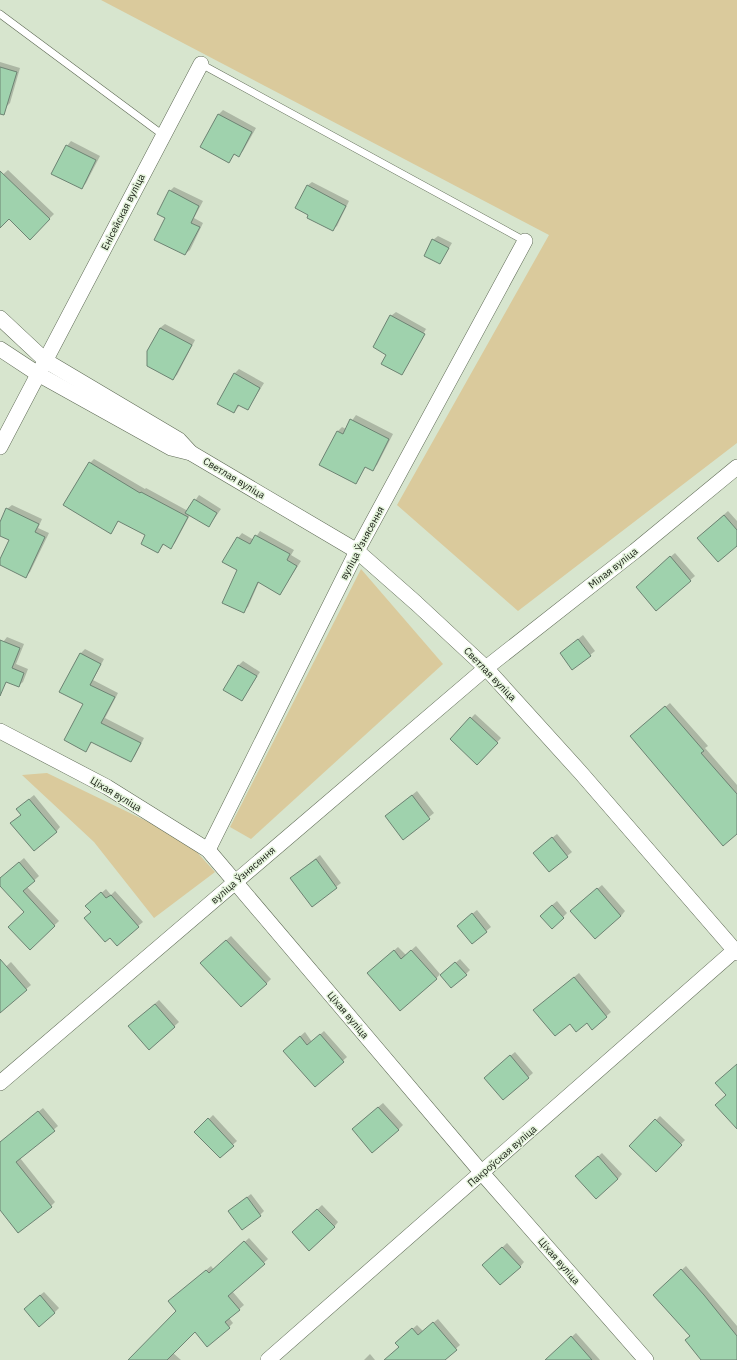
<svg xmlns="http://www.w3.org/2000/svg" width="737" height="1360" font-family="'IBM Plex Sans',sans-serif">
<style>
.green{fill:#daca9c}
.shadow{fill:#0003}
.building{fill:#9fd2ad;stroke:#6d8373}
.lines{fill:none;stroke-linecap:round;stroke-linejoin:round}
.service-casing{stroke:#5e6a55;stroke-width:8}
.minor-casing{stroke:#5e6a55;stroke-width:16}
.service{stroke:#fff;stroke-width:7}
.minor{stroke:#fff;stroke-width:15}
.labels{text-anchor:middle;dominant-baseline:central;stroke-width:3;stroke-linejoin:round;paint-order:stroke}
.street-label{font-size:10px;fill:#161b12;stroke:#e4f3db}
</style>
<rect width="100%" height="100%" fill="#d7e5ce"/>
<g class="green">
<polygon points="101,0 737,0 737,443 518,611 397,505 549,235"/>
<polygon points="361,569 443,664 251,839 230,827"/>
<polygon points="47,773 161,828 195,850 215,872 154,918 94,842 22,775"/>
</g>
<g class="shadow">
<polygon points="0,62 20,68 10,103 6,107 0,105"/>
<polygon points="223,110 256,128 243,151 239,155 235,153 229,161 218,115"/>
<polygon points="71,141 100,156 86,183 82,188 67,146"/>
<polygon points="8,170 54,214 30,238 9,218 0,225 0,177"/>
<polygon points="312,182 349,201 337,226 332,230 307,186"/>
<polygon points="174,187 203,201 194,218 203,223 190,250 185,254 166,218 170,191"/>
<polygon points="438,236 452,243 440,263 433,240"/>
<polygon points="396,312 428,330 426,329 403,370 405,370 402,374 388,354 391,316"/>
<polygon points="165,324 195,340 177,375 172,379 160,328"/>
<polygon points="239,369 264,383 248,409 240,405 234,412 234,374"/>
<polygon points="356,415 393,434 377,465 372,469 366,466 355,483 320,464 338,431 342,427 346,429"/>
<polygon points="94,459 145,489 146,488 188,511 199,495 221,509 209,526 190,515 175,543 171,547 164,544 158,552 147,535 119,520 110,533 90,463"/>
<polygon points="12,505 42,519 38,528 49,533 30,572 26,576 0,564 10,539 0,535 0,524 7,509"/>
<polygon points="728,511 737,521 737,545 702,534"/>
<polygon points="260,531 294,550 291,555 301,561 280,594 259,582 248,607 243,611 238,570 238,538 242,533 254,540"/>
<polygon points="675,553 695,576 656,609 641,582"/>
<polygon points="583,635 595,651 590,655 561,653"/>
<polygon points="7,637 24,644 16,664 28,669 23,682 18,686 0,678 0,646"/>
<polygon points="85,649 104,659 93,680 118,693 105,718 144,738 135,756 131,761 93,741 86,750 80,654"/>
<polygon points="243,661 260,672 242,700 238,666"/>
<polygon points="670,703 708,746 705,748 737,785 737,833 636,732"/>
<polygon points="475,714 501,738 477,764 451,739"/>
<polygon points="417,791 434,813 403,838 386,816"/>
<polygon points="34,795 60,827 56,832 22,815 22,805"/>
<polygon points="557,834 572,852 549,871 538,849"/>
<polygon points="320,855 341,883 312,905 291,878"/>
<polygon points="24,858 39,876 27,887 59,921 30,948 25,912 0,884 0,879"/>
<polygon points="602,885 625,911 621,916 576,907"/>
<polygon points="106,889 111,895 115,891 143,922 138,926 92,912 91,902"/>
<polygon points="557,901 567,913 563,917 545,911"/>
<polygon points="477,910 491,927 472,943 462,922"/>
<polygon points="231,936 271,979 266,984 205,959"/>
<polygon points="416,946 440,974 436,979 373,969 398,947 406,955"/>
<polygon points="460,959 470,970 466,974 446,971"/>
<polygon points="11,962 31,985 0,1011 0,972"/>
<polygon points="579,973 611,1012 593,1028 587,1022 570,1022 539,1006"/>
<polygon points="159,1000 179,1022 149,1049 134,1022"/>
<polygon points="324,1031 347,1057 315,1086 288,1047 305,1032 312,1042"/>
<polygon points="515,1052 533,1073 503,1099 489,1073"/>
<polygon points="383,1103 403,1125 398,1130 357,1125"/>
<polygon points="43,1108 58,1126 20,1158 55,1202 51,1206 0,1208 0,1141 1,1142"/>
<polygon points="213,1115 237,1141 220,1156 196,1132"/>
<polygon points="660,1116 685,1140 656,1170 631,1146"/>
<polygon points="602,1153 622,1174 618,1179 581,1172"/>
<polygon points="251,1194 264,1211 260,1215 229,1211"/>
<polygon points="322,1205 338,1222 334,1227 298,1228"/>
<polygon points="249,1238 268,1259 232,1291 244,1305 229,1318 233,1323 229,1327 195,1331 173,1353 181,1360 130,1360 178,1311 174,1297 211,1266 214,1270"/>
<polygon points="507,1243 524,1262 520,1267 488,1261"/>
<polygon points="686,1266 737,1326 737,1360 702,1360 691,1335 659,1291"/>
<polygon points="44,1292 59,1308 54,1313 29,1304"/>
<polygon points="438,1319 460,1345 443,1360 385,1360 400,1346 401,1339 417,1325 423,1331"/>
<polygon points="576,1333 600,1360 546,1360"/>
<polygon points="370,1354 375,1360 364,1360"/>
</g>
<g class="building">
<polygon points="0,67 17,72 4,115 0,114"/>
<polygon points="218,114 252,132 239,157 234,154 229,163 200,147"/>
<polygon points="66,145 96,160 82,189 51,174"/>
<polygon points="0,171 50,219 30,240 9,219 0,228"/>
<polygon points="307,185 346,206 333,231 307,218 308,215 295,208"/>
<polygon points="169,190 199,206 191,223 200,227 185,255 154,240 165,218 157,214"/>
<polygon points="432,239 449,248 440,264 424,256"/>
<polygon points="390,315 425,334 402,375 381,364 386,355 373,347"/>
<polygon points="160,328 192,345 173,380 147,366 147,351"/>
<polygon points="234,373 260,388 248,410 238,405 234,413 217,404"/>
<polygon points="350,419 389,439 373,471 365,467 356,484 319,465 337,431 343,434"/>
<polygon points="89,462 140,493 141,492 188,517 171,549 163,544 158,553 141,544 145,535 118,521 111,534 63,505"/>
<polygon points="194,499 217,513 209,527 185,513"/>
<polygon points="6,508 39,524 35,532 45,537 26,578 0,565 0,559 9,540 0,536 0,522"/>
<polygon points="724,515 737,530 737,546 718,562 697,538"/>
<polygon points="255,535 290,554 287,560 297,566 280,595 258,582 244,613 222,603 237,570 222,562 237,537 250,544"/>
<polygon points="670,556 691,581 656,611 636,587"/>
<polygon points="578,639 591,656 572,670 560,653"/>
<polygon points="0,640 20,648 12,668 24,673 19,687 6,682 0,696"/>
<polygon points="80,653 101,664 90,685 115,697 101,723 141,743 131,762 91,742 86,752 64,740 83,704 59,692"/>
<polygon points="238,665 257,676 242,701 223,690"/>
<polygon points="665,706 704,751 701,753 737,794 737,834 723,846 630,736"/>
<polygon points="470,717 498,743 477,765 450,739"/>
<polygon points="412,795 430,819 403,840 385,816"/>
<polygon points="29,799 57,832 34,851 10,823 21,815 16,809"/>
<polygon points="552,837 568,857 549,872 533,853"/>
<polygon points="316,859 337,888 312,907 290,878"/>
<polygon points="19,862 35,881 23,891 55,926 30,950 8,927 24,912 0,886 0,878"/>
<polygon points="597,888 621,916 595,939 570,911"/>
<polygon points="101,892 106,898 111,895 139,927 117,946 110,938 105,942 84,918 91,912 85,906"/>
<polygon points="552,905 564,918 552,929 540,916"/>
<polygon points="472,913 487,932 472,944 457,926"/>
<polygon points="226,940 267,984 241,1007 200,963"/>
<polygon points="394,950 401,959 411,950 437,979 400,1011 367,973"/>
<polygon points="0,959 27,990 0,1013"/>
<polygon points="455,962 467,975 451,988 440,975"/>
<polygon points="574,977 607,1017 592,1030 587,1023 576,1032 570,1024 555,1036 533,1010"/>
<polygon points="155,1004 175,1027 149,1050 128,1026"/>
<polygon points="320,1034 344,1062 315,1087 283,1051 300,1036 307,1045"/>
<polygon points="510,1055 529,1078 503,1100 484,1078"/>
<polygon points="737,1064 737,1129 715,1105 726,1095 715,1083"/>
<polygon points="378,1107 399,1130 372,1153 352,1129"/>
<polygon points="38,1111 55,1131 16,1162 52,1207 18,1233 0,1210 0,1142"/>
<polygon points="208,1118 234,1146 220,1158 194,1132"/>
<polygon points="655,1119 682,1145 656,1172 629,1146"/>
<polygon points="598,1156 618,1179 596,1199 575,1176"/>
<polygon points="247,1197 261,1216 242,1230 228,1211"/>
<polygon points="317,1209 335,1227 309,1251 292,1232"/>
<polygon points="244,1241 265,1264 228,1296 240,1310 225,1322 230,1328 207,1347 195,1332 167,1360 128,1360 176,1311 168,1301 206,1270 209,1273"/>
<polygon points="502,1247 521,1267 500,1285 482,1265"/>
<polygon points="681,1269 704,1295 737,1336 737,1360 701,1360 685,1340 690,1336 653,1295"/>
<polygon points="40,1295 55,1313 39,1327 24,1309"/>
<polygon points="433,1322 457,1350 445,1360 384,1360 399,1347 395,1343 412,1328 418,1335"/>
<polygon points="571,1336 592,1360 545,1360"/>
</g>
<g class="lines">
<g class="service-casing">
<g id="service">
<polyline points="0,14 163,135"/>
<polyline points="201,64 525,241"/>
</g>
</g>
<g class="minor-casing">
<g id="minor">
<polyline points="0,318 46,361 179,440 191,453"/>
<polyline points="0,349 38,374 171,448 191,453 357,551 416,603 486,668 581,773 737,953"/>
<polyline points="0,447 201,64"/>
<polyline points="0,731 107,787 208,850 482,1173 646,1360"/>
<polyline points="208,850 357,551 525,241"/>
<polyline points="0,1083 486,668 635,551 737,467"/>
<polyline points="268,1360 735,950"/>
</g>
</g>
<use href="#service" class="service"/>
<use href="#minor" class="minor"/>
</g>
<g class="labels">
<g class="street-label">
<text transform="translate(123 212) rotate(-63)">Енісейская вуліца</text>
<text transform="translate(234 478) rotate(31)">Светлая вуліца</text>
<text transform="translate(362 543) rotate(-62)">вуліца Ўзнясення</text>
<text transform="translate(613 568) rotate(-38)">Мілая вуліца</text>
<text transform="translate(490 674) rotate(46)">Светлая вуліца</text>
<text transform="translate(116 794) rotate(31)">Ціхая вуліца</text>
<text transform="translate(243 875) rotate(-41)">вуліца Ўзнясення</text>
<text transform="translate(348 1015) rotate(50)">Ціхая вуліца</text>
<text transform="translate(502 1156) rotate(-41)">Пакроўская вуліца</text>
<text transform="translate(559 1261) rotate(49)">Ціхая вуліца</text>
</g>
</g>
</svg>
